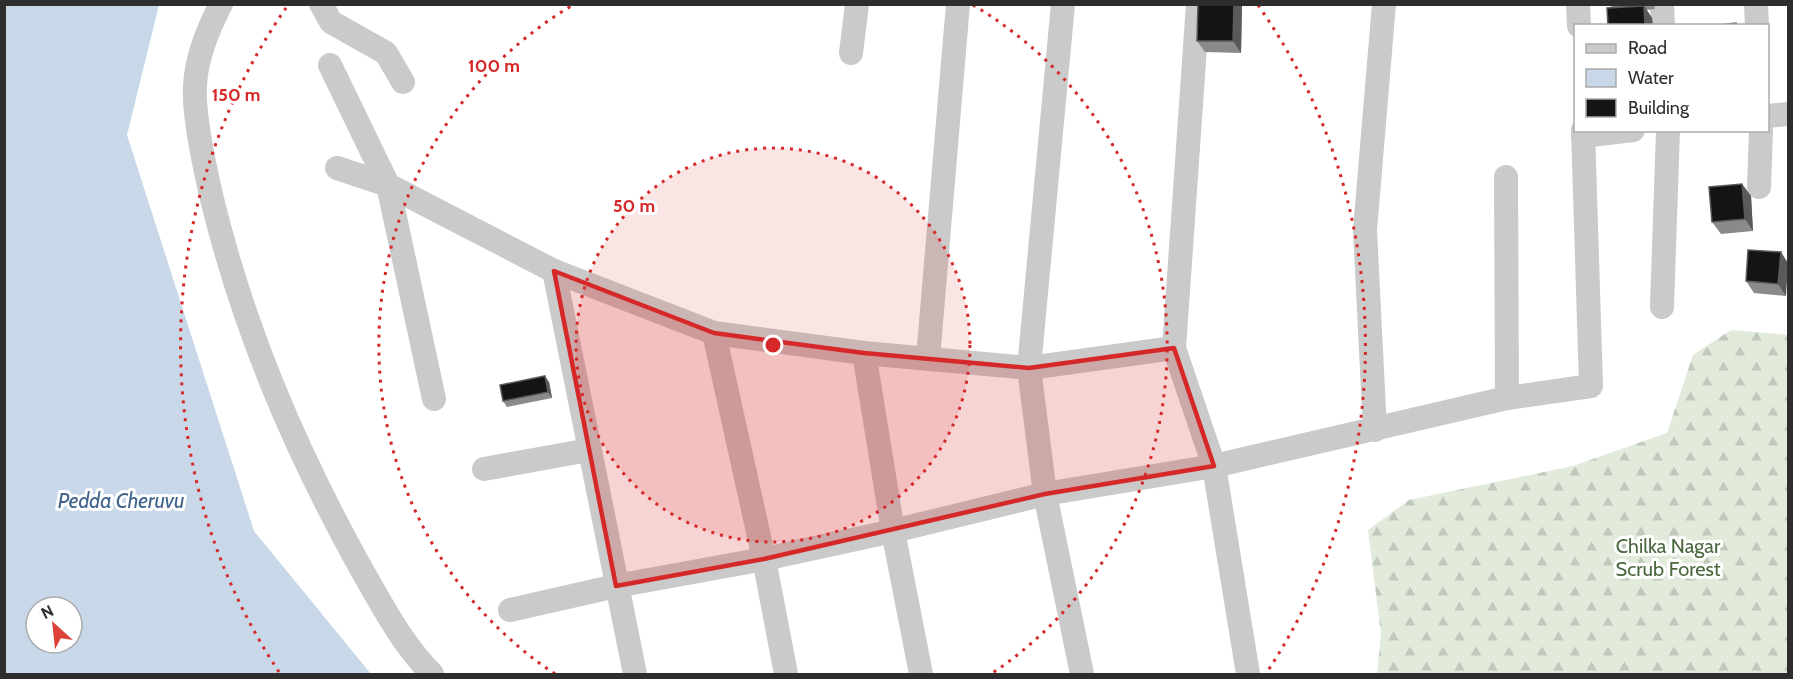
<svg xmlns="http://www.w3.org/2000/svg" width="1793" height="679" font-family="Cabin,sans-serif">
<style>
.forest{fill:url(#forest-firs)}
.water{fill:#c8d8e9;fill-rule:evenodd}
.lines{fill:none;stroke-linecap:round;stroke-linejoin:round}
.minor{stroke:#cacaca;stroke-width:24}
.wall{fill:#8a8a8a}
.shaded-wall{fill:#5a5a5a}
.building{fill:#141414;stroke:#5a5a5a;stroke-width:1.5}
.marked{fill:#d62828;fill-opacity:0.2;stroke:#d62828;stroke-width:4.5;stroke-linejoin:round}
.ring{fill:none;stroke:#d62828;stroke-width:3;stroke-dasharray:3 6}
.labels{text-anchor:middle;dominant-baseline:central;stroke-width:6;stroke-linejoin:round;paint-order:stroke}
.park-label{font-size:20px;fill:#4a673d;stroke:#fff}
.water-label{font-size:21px;font-style:italic;fill:#3f638b;stroke:#fff}
.centre{fill:#d62828;stroke:#fff;stroke-width:3}
.ring-label{font-size:18px;text-anchor:middle;font-weight:bold;fill:#d62828;stroke:#fff;stroke-width:6;stroke-linejoin:round;paint-order:stroke}
</style>
<defs>
<pattern id="forest-firs" width="22" height="20" patternUnits="userSpaceOnUse" patternTransform="scale(1.5)"><rect width="22" height="20" fill="#e1eadb"/><path d="M5 1l3.5 6h-7zM16 11l3.5 6h-7z" fill="#c1c9bc"/></pattern>
</defs>
<rect width="100%" height="100%" fill="#fff"/>
<polygon class="forest" points="1731,330 1788,335 1788,674 1377,674 1381,634 1368,530 1409,500 1573,466 1667,433 1693,355"/>
<path class="water" d="M 4,5 L 159,5 L 127,135 L 254,531 L 371,674 L 5,674 ZM 36,607 L 72,607 L 72,643 L 36,643 Z"/>
<g class="lines">
<g class="minor">
<path d="M 221,4 C 208,29 196,59 195,86 C 193,116 205,169 212,199 C 244,330 294,447 359,565 C 381,603 401,643 432,674"/>
<polyline points="321,4 331,22 386,53 403,82"/>
<polyline points="1063,4 1029,368 1045,494 1082,674"/>
<polyline points="1198,4 1174,348 1214,466 1248,674"/>
<polyline points="1578,4 1579,26"/>
<polyline points="1662,4 1663,26"/>
<polyline points="1756,4 1757,26"/>
<polyline points="851,53 857,4"/>
<polyline points="330,65 388,185 337,168"/>
<polyline points="1768,116 1788,114"/>
<polyline points="1583,136 1633,130"/>
<polyline points="1506,177 1507,398"/>
<polyline points="1759,187 1761,130"/>
<polyline points="554,271 635,674"/>
<polyline points="1662,307 1668,130"/>
<polyline points="714,333 764,559 786,674"/>
<polyline points="864,353 893,531 921,674"/>
<polyline points="928,358 958,4"/>
<polyline points="434,399 388,185 554,271 714,333 864,353 1029,368 1174,348"/>
<polyline points="1375,430 1365,230 1384,4"/>
<polyline points="484,469 589,450"/>
<polyline points="510,610 616,586 764,559 893,531 1045,494 1214,466 1507,398 1591,386 1583,130"/>
</g>
</g>
<g class="wall">
<polygon points="1242,4 1241,53 1205,52 1197,41"/>
<polygon points="1610,4 1654,4 1655,9 1647,10 1652,18 1653,26 1608,26 1612,8"/>
<polygon points="1742,184 1751,196 1753,231 1721,234 1712,222"/>
<polygon points="1781,252 1786,296 1754,293 1746,281"/>
<polygon points="549,382 552,398 507,407 503,401"/>
</g>
<g class="shaded-wall">
<polygon points="1234,4 1242,4 1241,53 1233,41"/>
<polygon points="1644,6 1652,18 1653,26 1645,26"/>
<polygon points="1742,184 1751,196 1753,231 1745,219"/>
<polygon points="1781,252 1788,263 1786,296 1778,284"/>
<polygon points="545,376 549,382 552,398 548,392"/>
</g>
<g class="building">
<polygon points="1198,4 1234,4 1233,41 1197,41"/>
<polygon points="1644,6 1645,26 1608,26 1607,8"/>
<polygon points="1736,23 1736,26 1709,26"/>
<polygon points="1742,184 1745,219 1712,222 1709,187"/>
<polygon points="1748,250 1781,252 1778,284 1746,281"/>
<polygon points="545,376 548,392 503,401 500,385"/>
</g>
<path class="marked" d="M 554,271 L 714,333 L 864,353 L 1029,368 L 1174,348 L 1214,466 L 1045,494 L 764,559 L 616,586 Z"/>
<circle cx="773" cy="345" r="197" fill="#d62828" fill-opacity=".12"/>
<g class="ring">
<circle cx="773" cy="345" r="197"/>
<path d="M555 674A395 395 0 0 1 573 5M973 5A395 395 0 0 1 991 674"/>
<path d="M279 672A592 592 0 0 1 288 5M1258 5A592 592 0 0 1 1267 672"/>
</g>
<g class="labels">
<g class="park-label">
<text x="1668" y="546">Chilka Nagar<tspan x="1668" dy="23">Scrub Forest</tspan></text>
</g>
<g class="water-label">
<text x="121" y="500">Pedda Cheruvu</text>
</g>
</g>
<circle cx="773" cy="345" r="9" class="centre"/>
<g class="ring-label">
<text x="494" y="72">100 m</text>
<text x="236" y="101">150 m</text>
<text x="634" y="212">50 m</text>
</g>
<rect width="1793" height="679" fill="none" stroke="#2d2d2d" stroke-width="12"/>
<rect x="1574" y="24" width="195" height="108" fill="#ffffff" stroke="#ababab" stroke-width="1.5"/>
<rect x="1586" y="44" width="30" height="9" fill="#cacaca" stroke="#ababab" stroke-width="1.5"/>
<text x="1628" y="54" font-size="18" fill="#2d2d2d">Road</text>
<rect x="1586" y="69" width="30" height="18" fill="#c8d8e9" stroke="#ababab" stroke-width="1.5"/>
<text x="1628" y="84" font-size="18" fill="#2d2d2d">Water</text>
<rect x="1586" y="99" width="30" height="18" fill="#141414" stroke="#ababab" stroke-width="1.5"/>
<text x="1628" y="114" font-size="18" fill="#2d2d2d">Building</text>
<g transform="translate(54 625) rotate(333)"><circle r="28" fill="#ffffff" stroke="#ababab" stroke-width="1.5"/>
<path d="M0-4.5L10 22L0 15L-10 22Z" fill="#dd4236"/>
<text y="-9" font-size="16" font-weight="bold" text-anchor="middle" fill="#2d2d2d">N</text>
</g>
</svg>
